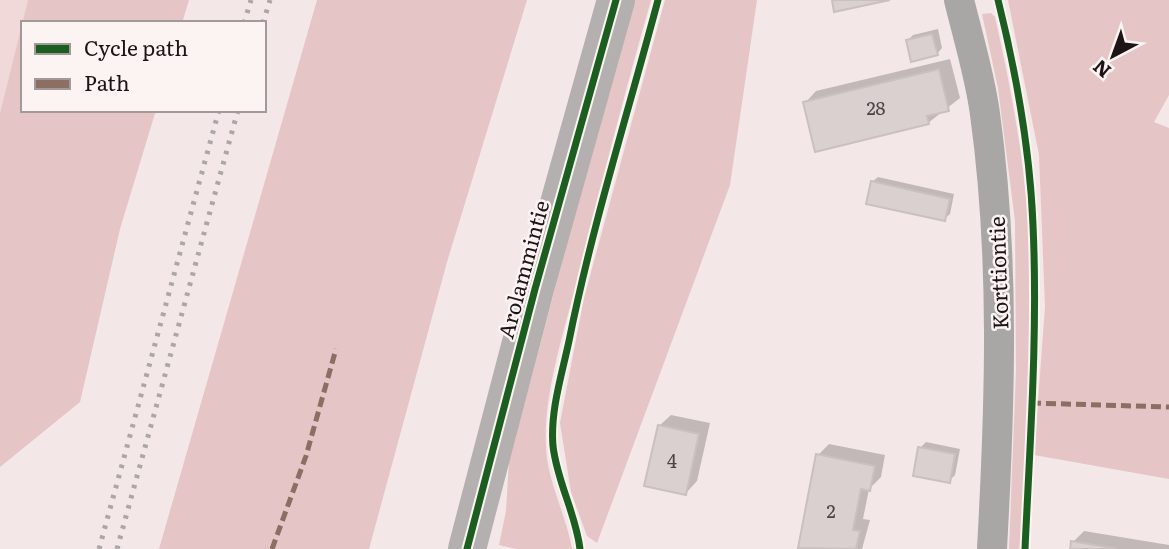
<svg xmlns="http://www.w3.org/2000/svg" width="1169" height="549" font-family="Literata,serif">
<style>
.built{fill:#f1d9d9}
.green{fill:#e5c5c6}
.shadow{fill:#0003}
.building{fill:#dbd0d0;stroke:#cbc0c0;stroke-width:2}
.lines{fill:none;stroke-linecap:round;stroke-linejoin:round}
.street{stroke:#a8a7a6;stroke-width:30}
.secondary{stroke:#b4b0b0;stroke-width:38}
.rail{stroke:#aca6a6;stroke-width:5;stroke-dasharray:3.5 7;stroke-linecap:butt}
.quiet{stroke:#8d6e63;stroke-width:5;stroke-dasharray:10 5;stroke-linecap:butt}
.cycleway-casing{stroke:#fcf3f3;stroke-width:11}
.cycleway{stroke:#1b5e20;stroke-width:7}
.labels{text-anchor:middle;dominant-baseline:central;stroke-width:5;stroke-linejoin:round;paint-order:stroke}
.number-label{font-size:18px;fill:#4c4344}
.street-label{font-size:21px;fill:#1c1415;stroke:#fcf3f3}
</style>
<rect width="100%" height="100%" fill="#f4e7e7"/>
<polygon class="built" points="0,0 28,0 0,113"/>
<g class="green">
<polygon points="28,0 189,0 182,23 23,23 23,110 156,110 120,229 80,402 0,467 0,113"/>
<polygon points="317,0 527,0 447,262 369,549 159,549"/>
<path d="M 632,0 L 651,0 C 624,94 600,189 576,284 C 564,332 543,396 546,446 C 547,481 566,514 572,549 L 517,549 L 499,545 L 506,511 L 509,461 Z"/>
<polygon points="665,0 757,0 730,185 597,543 587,536 571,492 560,423 584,298"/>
<polygon points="1008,0 1169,0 1169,95 1154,122 1169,128 1169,479 1034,455 1045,307 1039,155"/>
<path d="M 991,13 L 995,17 C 1010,84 1023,151 1028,220 C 1036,329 1026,440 1022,549 L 1009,549 L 1016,371 L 1015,221 L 998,88 L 982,14 Z"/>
</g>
<g class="shadow">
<polygon points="938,29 942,48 937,54 907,41 913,35"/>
<polygon points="950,59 960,98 928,123 805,103 816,91"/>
<polygon points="878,177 954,194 950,214 944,219 872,182"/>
<polygon points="671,415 710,423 697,481 686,493 659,426"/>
<polygon points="926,442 960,449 955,475 949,481 920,448"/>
<polygon points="829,444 885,455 881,477 869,489 863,519 870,520 862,549 800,547 818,455"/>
<polygon points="1084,531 1169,545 1169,549 1072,549 1073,542"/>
</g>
<g class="building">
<polygon points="832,0 890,0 834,12"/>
<polygon points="932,34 938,55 911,62 906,40"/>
<polygon points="939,69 949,111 927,116 929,124 815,152 803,102"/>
<polygon points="871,181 950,199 945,221 866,204"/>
<polygon points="658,425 699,434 686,495 644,486"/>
<polygon points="918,447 955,454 950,483 913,476"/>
<polygon points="816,454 875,466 870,491 861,489 853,530 860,531 856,549 798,548"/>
<polygon points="1071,541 1117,549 1070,549"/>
</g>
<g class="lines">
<path class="street" d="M 959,0 C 968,37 980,76 985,114 C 1005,259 1000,404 992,549"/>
<polyline class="secondary" points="467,549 535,289 616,0"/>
<g class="rail">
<polyline points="244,23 251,0"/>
<polyline points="263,23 270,0"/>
<polyline points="99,549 219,110"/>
<polyline points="117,549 238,110"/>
</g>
<g class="quiet">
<polyline points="1031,403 1169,407"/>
<polyline points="272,549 306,456 336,349"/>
</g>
<g class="cycleway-casing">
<g id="cycleway">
<path d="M 998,0 C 1016,72 1030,151 1033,225 C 1038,333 1030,441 1025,549"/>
<polyline points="467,549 535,289 616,0"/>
<path d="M 580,549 C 576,514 557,482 553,446 C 550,411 562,374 569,341 C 592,226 628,113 658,0"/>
</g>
</g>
<use href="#cycleway" class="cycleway"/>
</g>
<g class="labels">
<g class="number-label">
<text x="876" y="107">28</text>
<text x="672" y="460">4</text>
<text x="831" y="510">2</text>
</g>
<g class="street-label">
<text transform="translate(522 269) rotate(-75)">Arolammintie</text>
<text transform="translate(997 273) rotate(-92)">Korttiontie</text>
</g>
</g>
<rect x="21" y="21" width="245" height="91" fill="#fcf3f3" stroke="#a29a9a" stroke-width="2"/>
<rect x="35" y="44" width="35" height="10" fill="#1b5e20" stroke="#a29a9a" stroke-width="2"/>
<text x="84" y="56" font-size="21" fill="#1c1415">Cycle path</text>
<rect x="35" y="79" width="35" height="10" fill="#8d6e63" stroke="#a29a9a" stroke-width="2"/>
<text x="84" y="91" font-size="21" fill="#1c1415">Path</text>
<g transform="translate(1113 56) rotate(221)" stroke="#fcf3f3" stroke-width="5" paint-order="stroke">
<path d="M0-5L12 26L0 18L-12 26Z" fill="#1c1415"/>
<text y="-10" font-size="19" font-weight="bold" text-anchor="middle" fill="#1c1415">N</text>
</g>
</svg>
